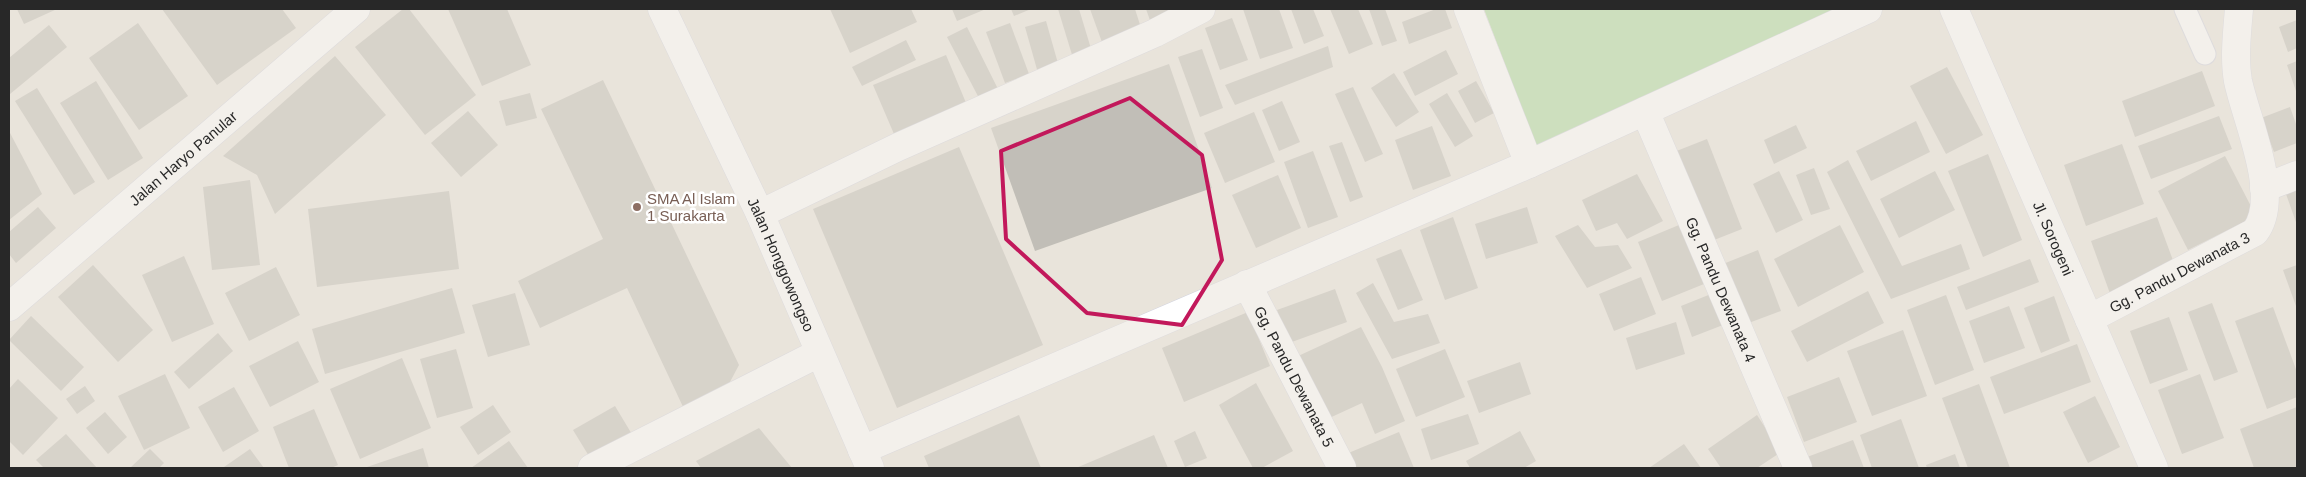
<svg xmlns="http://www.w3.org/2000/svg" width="2306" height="477" font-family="Arial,sans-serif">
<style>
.green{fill:#acda9c}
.building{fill:#c1beb7}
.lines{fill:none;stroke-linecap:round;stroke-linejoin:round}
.lane-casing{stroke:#d0d2df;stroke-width:23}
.street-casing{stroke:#d0d2df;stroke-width:29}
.secondary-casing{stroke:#d0d2df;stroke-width:29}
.lane{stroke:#fff;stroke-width:21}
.street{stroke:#fff;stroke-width:28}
.secondary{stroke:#fff;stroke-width:28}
.marked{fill:none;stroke:#c2185b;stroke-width:4;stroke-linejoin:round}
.education-dot{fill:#8d6e63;stroke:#fff;stroke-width:2}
.labels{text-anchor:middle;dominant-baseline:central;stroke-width:5;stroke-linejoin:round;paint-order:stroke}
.street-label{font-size:15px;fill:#282828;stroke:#fff}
.education-label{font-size:15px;fill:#785e54;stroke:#fff;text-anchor:start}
</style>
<rect width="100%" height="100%" fill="#e9e4db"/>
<polygon class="green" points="1484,9 1836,9 1536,146"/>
<g class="building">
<polygon points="17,9 57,9 24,24"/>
<polygon points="162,9 282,9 296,28 217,85"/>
<polygon points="403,9 409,9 476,95 425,135 355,47"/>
<polygon points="448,9 507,9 531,65 482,86"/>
<polygon points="830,9 911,9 917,22 850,53"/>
<polygon points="952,9 986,9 957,21"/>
<polygon points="1011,9 1031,9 1014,16"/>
<polygon points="1058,9 1079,9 1092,52 1073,58"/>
<polygon points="1090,9 1135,9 1142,31 1103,45"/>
<polygon points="1146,9 1185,9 1152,26"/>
<polygon points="1243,9 1279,9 1293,48 1260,59"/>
<polygon points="1291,9 1313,9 1324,36 1304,44"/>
<polygon points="1330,9 1358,9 1373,44 1349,54"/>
<polygon points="1369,9 1385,9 1397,41 1382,46"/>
<polygon points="1436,9 1445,9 1452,28 1409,44 1402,22"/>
<polygon points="1232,18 1248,60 1220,70 1205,28"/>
<polygon points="2297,20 2297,48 2288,52 2279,27"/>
<polygon points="1046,21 1059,67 1038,73 1025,27"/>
<polygon points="138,23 188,96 139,130 89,58"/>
<polygon points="1010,23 1029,74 1005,83 986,32"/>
<polygon points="49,25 67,47 10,94 9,58"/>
<polygon points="967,27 999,91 980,100 947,37"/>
<polygon points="906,40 916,60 862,86 852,67"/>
<polygon points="1328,46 1333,67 1235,105 1225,85"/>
<polygon points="1202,49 1223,108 1200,117 1178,57"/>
<polygon points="1446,50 1458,74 1415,96 1403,72"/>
<polygon points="946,55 969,110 897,141 873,85"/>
<polygon points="335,56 386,115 275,214 257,175 223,156"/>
<polygon points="2297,61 2297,94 2287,65"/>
<polygon points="1169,64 1212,188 1035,251 991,128"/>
<polygon points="1947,67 1983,135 1946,154 1910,86"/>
<polygon points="2202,71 2215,106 2135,137 2122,101"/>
<polygon points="1394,73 1419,112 1396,127 1371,88"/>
<polygon points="603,80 739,365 724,393 685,411 627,288 540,328 518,281 603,239 541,109"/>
<polygon points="96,81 143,158 108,180 60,103"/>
<polygon points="1476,81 1494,113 1475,123 1458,91"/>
<polygon points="1353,87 1383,154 1365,162 1335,94"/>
<polygon points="37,88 95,182 74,195 15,101"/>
<polygon points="530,93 537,118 506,126 499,101"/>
<polygon points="1447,93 1473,136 1455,147 1429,104"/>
<polygon points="1282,101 1300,142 1279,151 1262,110"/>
<polygon points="2290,107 2297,127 2297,143 2274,152 2261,118"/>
<polygon points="468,111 498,145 461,177 431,143"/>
<polygon points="1254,112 1275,162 1225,183 1204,133"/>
<polygon points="2219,116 2232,149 2151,179 2138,146"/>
<polygon points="1916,121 1930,152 1871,181 1856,151"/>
<polygon points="1796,125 1807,148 1774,164 1764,140"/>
<polygon points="1432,126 1451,176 1413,190 1395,140"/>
<polygon points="9,131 42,194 9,220"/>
<polygon points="1707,139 1742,229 1709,242 1674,152"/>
<polygon points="1342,142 1363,197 1350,202 1329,146"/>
<polygon points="2122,144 2144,204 2086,226 2064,165"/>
<polygon points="959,147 1043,345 897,408 813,209"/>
<polygon points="1313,151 1338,217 1308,228 1284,162"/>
<polygon points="1988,154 2022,240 1983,257 1948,171"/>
<polygon points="2225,156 2256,216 2188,250 2158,191"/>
<polygon points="1848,160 1902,266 1961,244 1970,269 1891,299 1827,172"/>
<polygon points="1814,168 1830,209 1811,215 1796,175"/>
<polygon points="1779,171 1803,220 1776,233 1753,184"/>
<polygon points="1935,171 1955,210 1899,238 1880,199"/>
<polygon points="1637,174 1663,221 1627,239 1617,223 1596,231 1582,200"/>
<polygon points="1278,175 1301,228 1256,248 1232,195"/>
<polygon points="250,180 260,265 212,270 203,187"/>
<polygon points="2297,190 2297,225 2286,194"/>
<polygon points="449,191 459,269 317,287 308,209"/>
<polygon points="38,207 56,228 16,263 9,254 9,232"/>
<polygon points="1527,207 1538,243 1486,259 1475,224"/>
<polygon points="1453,217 1478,288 1445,300 1420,230"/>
<polygon points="2157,217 2178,274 2112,299 2091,241"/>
<polygon points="1578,225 1595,247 1618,245 1632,268 1587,288 1555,236"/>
<polygon points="1679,225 1704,284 1662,301 1638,242"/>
<polygon points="1840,225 1864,272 1798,307 1774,259"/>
<polygon points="1401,249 1423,300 1398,310 1376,259"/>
<polygon points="1758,250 1781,311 1746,324 1723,264"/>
<polygon points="184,256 214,324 172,342 142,275"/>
<polygon points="2030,259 2039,282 1966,310 1957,287"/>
<polygon points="93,265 153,330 118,362 58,297"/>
<polygon points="2297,265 2297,309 2283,270"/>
<polygon points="276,267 300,315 249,341 225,293"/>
<polygon points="1641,277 1656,314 1614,331 1599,294"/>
<polygon points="1373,283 1394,322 1428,314 1440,343 1392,359 1356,293"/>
<polygon points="452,288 465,333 325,374 312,329"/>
<polygon points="1335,289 1347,322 1289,343 1277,310"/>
<polygon points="1868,291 1884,323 1807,362 1791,331"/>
<polygon points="515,293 530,345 488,357 472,305"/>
<polygon points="1711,294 1723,325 1692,337 1681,306"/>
<polygon points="1946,295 1974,370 1935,385 1907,310"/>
<polygon points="2054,296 2070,341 2041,353 2024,308"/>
<polygon points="2212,303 2238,372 2214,381 2188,312"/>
<polygon points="2009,306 2025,348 1984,363 1969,321"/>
<polygon points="2273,307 2297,372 2297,397 2267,409 2235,321"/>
<polygon points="1248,312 1270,366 1184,402 1162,348"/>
<polygon points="31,316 84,367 61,391 9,340"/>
<polygon points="2169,317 2188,370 2150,384 2130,331"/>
<polygon points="1676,322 1685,354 1636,370 1626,338"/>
<polygon points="1361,327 1382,367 1405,421 1375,434 1362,403 1325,420 1296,357"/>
<polygon points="1903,330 1927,396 1872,416 1847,351"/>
<polygon points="218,333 233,351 189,389 174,372"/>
<polygon points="298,341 319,382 270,407 249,366"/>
<polygon points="2077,344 2091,382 2004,414 1990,377"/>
<polygon points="456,349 473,408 437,418 420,359"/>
<polygon points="1445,349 1465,397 1416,417 1396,369"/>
<polygon points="402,358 431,428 360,459 330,389"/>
<polygon points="1520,362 1531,394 1479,413 1467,381"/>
<polygon points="165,374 190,428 144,450 118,396"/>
<polygon points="2200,374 2224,438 2182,454 2158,390"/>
<polygon points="1839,377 1857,422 1804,442 1787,397"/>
<polygon points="18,379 58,418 23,455 9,441 9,389"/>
<polygon points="1256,383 1293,451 1262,468 1253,468 1219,405"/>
<polygon points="1979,384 2010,468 1968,468 1942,398"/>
<polygon points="85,386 95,401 77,414 66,399"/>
<polygon points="234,387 259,431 223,452 198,407"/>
<polygon points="2095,396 2120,447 2088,463 2063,412"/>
<polygon points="493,405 511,432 478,455 460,427"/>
<polygon points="615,406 633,436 592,461 573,430"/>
<polygon points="2297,407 2297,468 2254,468 2240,429"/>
<polygon points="314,409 338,465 331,468 289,468 273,427"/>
<polygon points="105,412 127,437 108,454 86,428"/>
<polygon points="1468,414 1479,444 1431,460 1421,429"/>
<polygon points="1019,415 1041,468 929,468 924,456"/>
<polygon points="1757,415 1781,452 1757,468 1721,468 1708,449"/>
<polygon points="1901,419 1919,468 1872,468 1860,435"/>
<polygon points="759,428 792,468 701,468 696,461"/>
<polygon points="1195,431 1207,458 1185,467 1174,441"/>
<polygon points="1520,431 1536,461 1524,468 1470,468 1466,461"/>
<polygon points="1399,432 1414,468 1352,468 1346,454"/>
<polygon points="66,434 97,468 44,468 36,460"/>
<polygon points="1154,435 1168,468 1076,468"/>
<polygon points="1853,440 1864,468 1811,468 1807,457"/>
<polygon points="509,441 528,468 471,468"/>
<polygon points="1684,444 1701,468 1649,468"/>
<polygon points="423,448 429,468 364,468"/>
<polygon points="150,449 164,463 159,468 130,468"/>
<polygon points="250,449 264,468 225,468 224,467"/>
<polygon points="1955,454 1960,468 1927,468 1926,465"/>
</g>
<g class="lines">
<g class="lane-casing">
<polyline id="lane" points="2185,9 2205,54"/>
</g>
<g class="street-casing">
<g id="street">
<polyline points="1468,9 1529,164"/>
<path id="s1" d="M 1645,111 L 1798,468"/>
<polyline points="2264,188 2297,175"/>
<polyline points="760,214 898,147 1155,33 1201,9"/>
<path id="s2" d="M 1247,284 L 1342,468"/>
<path id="s3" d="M 9,307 L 356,9"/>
<path id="s4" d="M 2089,319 L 2255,232 C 2282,197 2246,120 2238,81 C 2234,59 2237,32 2239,9"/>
<polyline points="862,450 1529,164 1868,9"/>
<polyline points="592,468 819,353"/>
</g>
</g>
<g class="secondary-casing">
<g id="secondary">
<path id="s5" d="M 662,9 L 760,214 L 870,468"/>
<path id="s6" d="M 1954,9 L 2154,468"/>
</g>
</g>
<use href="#lane" class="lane"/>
<use href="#street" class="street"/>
<use href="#secondary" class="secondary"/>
</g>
<path d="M0 0H2306V477H0ZM 1130,98 L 1202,155 L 1222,260 L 1182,325 L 1087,313 L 1006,239 L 1001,151 Z" fill="#e9e4db" fill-opacity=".55" fill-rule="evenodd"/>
<path class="marked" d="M 1130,98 L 1202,155 L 1222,260 L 1182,325 L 1087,313 L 1006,239 L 1001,151 Z"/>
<circle class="education-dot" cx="637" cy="207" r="5"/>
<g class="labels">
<g class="street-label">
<text stroke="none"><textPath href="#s3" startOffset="229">Jalan Haryo Panular</textPath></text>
<text stroke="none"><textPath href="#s6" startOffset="250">Jl. Sorogeni</textPath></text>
<text stroke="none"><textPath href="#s5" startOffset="282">Jalan Honggowongso</textPath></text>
<text stroke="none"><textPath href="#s4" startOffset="102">Gg. Pandu Dewanata 3</textPath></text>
<text stroke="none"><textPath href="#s1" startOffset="194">Gg. Pandu Dewanata 4</textPath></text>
<text stroke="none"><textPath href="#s2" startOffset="104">Gg. Pandu Dewanata 5</textPath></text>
</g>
<g class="education-label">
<text x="647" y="198">SMA Al Islam<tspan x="647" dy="17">1 Surakarta</tspan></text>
</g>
</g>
<rect width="2306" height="477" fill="none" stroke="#282828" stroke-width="20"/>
</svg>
